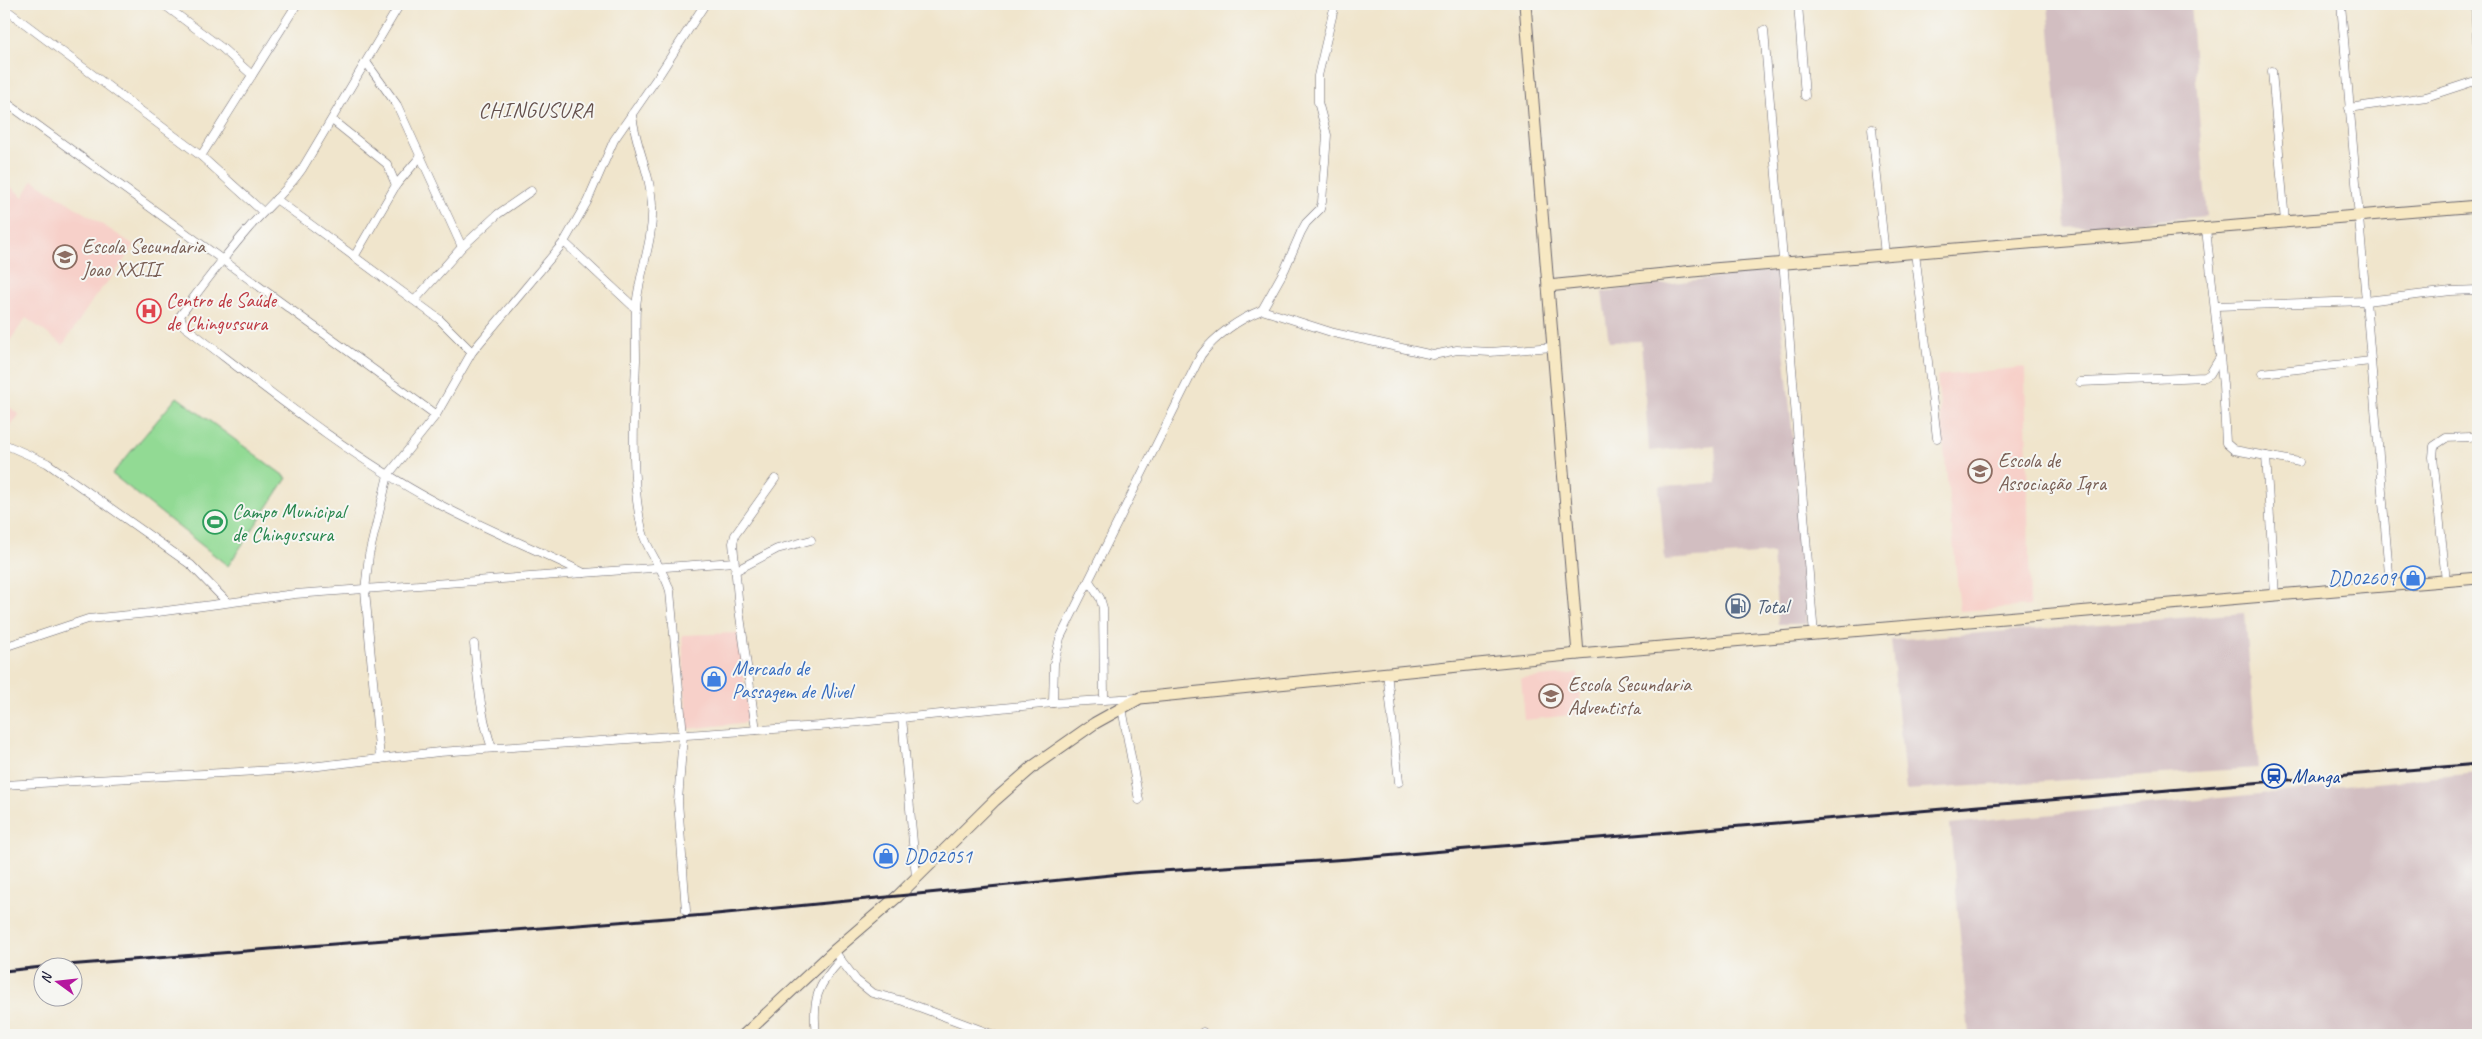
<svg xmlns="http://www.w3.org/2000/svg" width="2482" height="1039" font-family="Caveat,sans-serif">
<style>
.built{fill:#f7d0c9}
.industrial{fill:#d2bec1}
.green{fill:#92da94;stroke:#5a7e68}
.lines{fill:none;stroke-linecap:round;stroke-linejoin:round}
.street-casing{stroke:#6a666e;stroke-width:9}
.secondary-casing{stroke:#6a666e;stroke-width:13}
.street{stroke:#fff;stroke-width:8}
.secondary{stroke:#f7e8c3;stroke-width:11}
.rail{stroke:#22223b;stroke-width:3}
.labels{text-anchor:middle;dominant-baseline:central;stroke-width:4;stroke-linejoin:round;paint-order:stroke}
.education-label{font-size:20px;fill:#785e54;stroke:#f6f6f2;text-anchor:start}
.health-label{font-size:20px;fill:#be3a42;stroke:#f6f6f2;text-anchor:start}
.leisure-label{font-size:20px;fill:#27864d;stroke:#f6f6f2;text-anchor:start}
.shop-label{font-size:20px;fill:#366cbe;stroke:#f6f6f2;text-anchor:start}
.service-label{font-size:20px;fill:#4e5e75;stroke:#f6f6f2;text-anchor:start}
.transit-label{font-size:20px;fill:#164399;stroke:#f6f6f2;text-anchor:start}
.neighbourhood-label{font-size:21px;letter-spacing:1px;fill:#65514d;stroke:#f6f6f2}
</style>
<rect width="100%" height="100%" fill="#f6f6f2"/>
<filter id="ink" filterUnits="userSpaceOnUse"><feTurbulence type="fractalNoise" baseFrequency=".02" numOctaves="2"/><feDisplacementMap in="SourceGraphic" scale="10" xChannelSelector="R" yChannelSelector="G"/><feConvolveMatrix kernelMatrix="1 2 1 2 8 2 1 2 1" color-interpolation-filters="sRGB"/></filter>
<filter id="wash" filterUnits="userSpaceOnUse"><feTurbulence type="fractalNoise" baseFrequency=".0096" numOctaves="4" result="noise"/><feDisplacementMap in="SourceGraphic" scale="20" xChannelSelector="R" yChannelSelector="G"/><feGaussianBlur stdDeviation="1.12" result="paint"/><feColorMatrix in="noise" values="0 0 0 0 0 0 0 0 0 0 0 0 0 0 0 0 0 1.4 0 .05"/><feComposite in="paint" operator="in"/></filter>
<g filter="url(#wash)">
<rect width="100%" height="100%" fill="#f0e5cc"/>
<g class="built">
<polygon points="33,180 134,245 118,269 94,298 63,345 26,318 4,349 4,181 23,197"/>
<polygon points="2025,367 2030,606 1960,611 1937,376"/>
<polygon points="4,402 19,415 4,436"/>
<polygon points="738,633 750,722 687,729 682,635"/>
<polygon points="1578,673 1581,714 1525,720 1521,679"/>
</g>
<g class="industrial">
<polygon points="2048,4 2190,4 2207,216 2066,228"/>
<polygon points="1776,270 1794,449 1807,624 1778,624 1773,553 1665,560 1659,486 1717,483 1715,445 1649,451 1641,341 1609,342 1602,292"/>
<polygon points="2245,613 2258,768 1906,790 1891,640"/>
<polygon points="2478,773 2478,1035 1969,1035 1950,824"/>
</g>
<polygon class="green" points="177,397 287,478 228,566 112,474"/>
</g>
<g filter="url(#ink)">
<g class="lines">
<g class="street-casing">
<g id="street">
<polyline points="163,4 222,48 252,75"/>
<path d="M 400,4 L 302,169 C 287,191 266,208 248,229 C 224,257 202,286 180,316 L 184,326 C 263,386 346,454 433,501 C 482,528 534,548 584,573"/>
<polyline points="1798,4 1805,96"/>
<polyline points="2341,4 2390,586"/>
<polyline points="2475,4 2478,53"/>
<polyline points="4,8 201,156 263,212"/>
<polyline points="1764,30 1814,635"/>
<polyline points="366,62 397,105 462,247"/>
<polyline points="2272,71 2285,222"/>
<polyline points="4,101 436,415 388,475 369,555 365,590 380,759"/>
<polyline points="2349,108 2426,97 2478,80"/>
<path d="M 632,114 C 635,146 651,173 652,206 C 654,240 639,273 636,307 C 635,324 636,342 636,360 C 634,414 630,477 642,530 C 647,552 664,569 670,591 L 683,735 L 678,801 L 686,911"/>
<polyline points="332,120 387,164 396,185"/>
<polyline points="1872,129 1885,255"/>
<polyline points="201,156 297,4"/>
<polyline points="276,199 439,319 472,352 436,415"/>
<polyline points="2206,229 2223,385 2226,443 2234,450 2299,462"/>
<polyline points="564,242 636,309"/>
<polyline points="1915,252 1937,438"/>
<polyline points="354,257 396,185 420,157"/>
<polyline points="415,300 462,247 498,214 531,191"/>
<polyline points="2216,306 2366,301 2451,291 2478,290"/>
<polyline points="1262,310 1285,269 1301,232 1306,223 1320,209 1322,202 1327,135 1318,102 1318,76 1335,4"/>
<polyline points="472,352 564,242 587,202 614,140 659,75 705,4"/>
<polyline points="2262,373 2371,361"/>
<polyline points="2080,382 2205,377 2210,374 2219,359"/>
<polyline points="4,444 47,463 191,565 227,602"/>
<polyline points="2266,456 2275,596"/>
<polyline points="735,571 777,549 811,540"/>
<polyline points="1089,581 1100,598 1103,608 1104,698"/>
<polyline points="2446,581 2433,457 2434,446 2446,438 2470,437"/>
<path d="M 474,644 C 478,680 480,714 492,748"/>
<polyline points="4,647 88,619 150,613 295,594 734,562"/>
<polyline points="1387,672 1399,782"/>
<path d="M 1053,703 L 1054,664 L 1060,638 L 1201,355 C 1215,336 1239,319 1262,310 L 1334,333 L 1433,355 L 1457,350 L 1490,352 L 1553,347"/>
<polyline points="1122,708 1139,800"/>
<polyline points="902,717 916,877"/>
<polyline points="756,730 739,609 733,543 735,535 775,479"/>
<polyline points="4,785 293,769 439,752 819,726 1053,703 1138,698"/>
<polyline points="834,951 856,980 872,993 903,1001 994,1035"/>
<path d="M 816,1035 C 812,1001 817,984 841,960"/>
<polyline points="1202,1035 1203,1032"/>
</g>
</g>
<g class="secondary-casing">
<g id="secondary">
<polyline points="1525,4 1578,654"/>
<polyline points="1548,286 1713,269 2478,206"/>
<polyline points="744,1035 834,951 898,896 995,800 1035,765 1095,723 1140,698 1578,654 2478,578"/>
</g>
</g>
<use href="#street" class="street"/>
<use href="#secondary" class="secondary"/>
<g class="rail">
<polyline points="54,966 706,915 1131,873 1349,859 2478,764"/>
<polyline points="4,971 42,967"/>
</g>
</g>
</g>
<defs>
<g id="school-ring" transform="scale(1.25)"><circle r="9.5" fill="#f6f6f2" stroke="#8d6e63" stroke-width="1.5"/><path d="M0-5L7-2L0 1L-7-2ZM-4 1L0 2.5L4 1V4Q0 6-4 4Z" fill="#8d6e63"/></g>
<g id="hospital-ring" transform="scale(1.25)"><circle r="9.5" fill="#f6f6f2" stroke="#e0444e" stroke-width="1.5"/><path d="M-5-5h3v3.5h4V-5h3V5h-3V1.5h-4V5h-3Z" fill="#e0444e"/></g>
<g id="stadium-ring" transform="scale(1.25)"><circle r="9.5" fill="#f6f6f2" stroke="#2e9e5b" stroke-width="1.5"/><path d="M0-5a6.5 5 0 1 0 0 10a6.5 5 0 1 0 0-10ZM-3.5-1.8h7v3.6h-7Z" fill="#2e9e5b"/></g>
<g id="shop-ring" transform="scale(1.25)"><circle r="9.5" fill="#f6f6f2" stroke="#3f7fe0" stroke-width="1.5"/><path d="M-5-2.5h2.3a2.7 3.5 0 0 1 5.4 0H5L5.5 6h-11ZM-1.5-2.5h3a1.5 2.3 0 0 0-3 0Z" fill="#3f7fe0"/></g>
<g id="fuel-ring" transform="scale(1.25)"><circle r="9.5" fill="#f6f6f2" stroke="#5c6f8a" stroke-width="1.5"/><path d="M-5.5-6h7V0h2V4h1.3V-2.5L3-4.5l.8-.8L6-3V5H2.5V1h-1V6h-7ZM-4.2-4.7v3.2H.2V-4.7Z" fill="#5c6f8a"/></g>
<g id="station-ring" transform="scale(1.25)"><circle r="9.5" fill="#f6f6f2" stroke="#1a4fb4" stroke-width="1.5"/><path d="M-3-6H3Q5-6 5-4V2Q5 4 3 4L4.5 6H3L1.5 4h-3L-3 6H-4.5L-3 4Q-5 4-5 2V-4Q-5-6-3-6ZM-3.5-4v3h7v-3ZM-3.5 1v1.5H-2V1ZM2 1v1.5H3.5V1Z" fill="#1a4fb4"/></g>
</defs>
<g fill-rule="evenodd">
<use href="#school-ring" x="65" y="257"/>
<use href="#hospital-ring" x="149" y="311"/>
<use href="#school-ring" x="1980" y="471"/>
<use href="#stadium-ring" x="215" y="522"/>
<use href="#shop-ring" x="2413" y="578"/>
<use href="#fuel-ring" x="1738" y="606"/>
<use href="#shop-ring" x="714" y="679"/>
<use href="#school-ring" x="1551" y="696"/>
<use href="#station-ring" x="2274" y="776"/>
<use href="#shop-ring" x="886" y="856"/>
</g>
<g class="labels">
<g class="education-label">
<text x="82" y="246">Escola Secundaria<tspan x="82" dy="23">Joao XXIII</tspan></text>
<text x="1998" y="460">Escola de<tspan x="1998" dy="23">Associação Iqra</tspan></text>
<text x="1568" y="684">Escola Secundaria<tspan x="1568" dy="23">Adventista</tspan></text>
</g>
<g class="health-label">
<text x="166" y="300">Centro de Saúde<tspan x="166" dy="23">de Chingussura</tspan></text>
</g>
<g class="leisure-label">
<text x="232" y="511">Campo Municipal<tspan x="232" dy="23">de Chingussura</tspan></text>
</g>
<g class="shop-label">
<text x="2396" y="578" text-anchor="end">DD02609</text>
<text x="732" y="668">Mercado de<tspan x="732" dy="23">Passagem de Nivel</tspan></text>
<text x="904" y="856">DD02051</text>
</g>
<g class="service-label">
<text x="1756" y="606">Total</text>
</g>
<g class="transit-label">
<text x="2292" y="776">Manga</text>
</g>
<g class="neighbourhood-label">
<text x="536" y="110">CHINGUSURA</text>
</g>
</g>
<rect width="2482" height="1039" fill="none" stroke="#f6f6f2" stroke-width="20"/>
<g transform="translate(58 982) rotate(285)"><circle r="24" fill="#f6f6f2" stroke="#a1a1a9"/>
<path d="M0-4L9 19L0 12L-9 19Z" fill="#b5179e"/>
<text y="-8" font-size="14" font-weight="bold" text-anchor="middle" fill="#22223b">N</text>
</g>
</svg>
